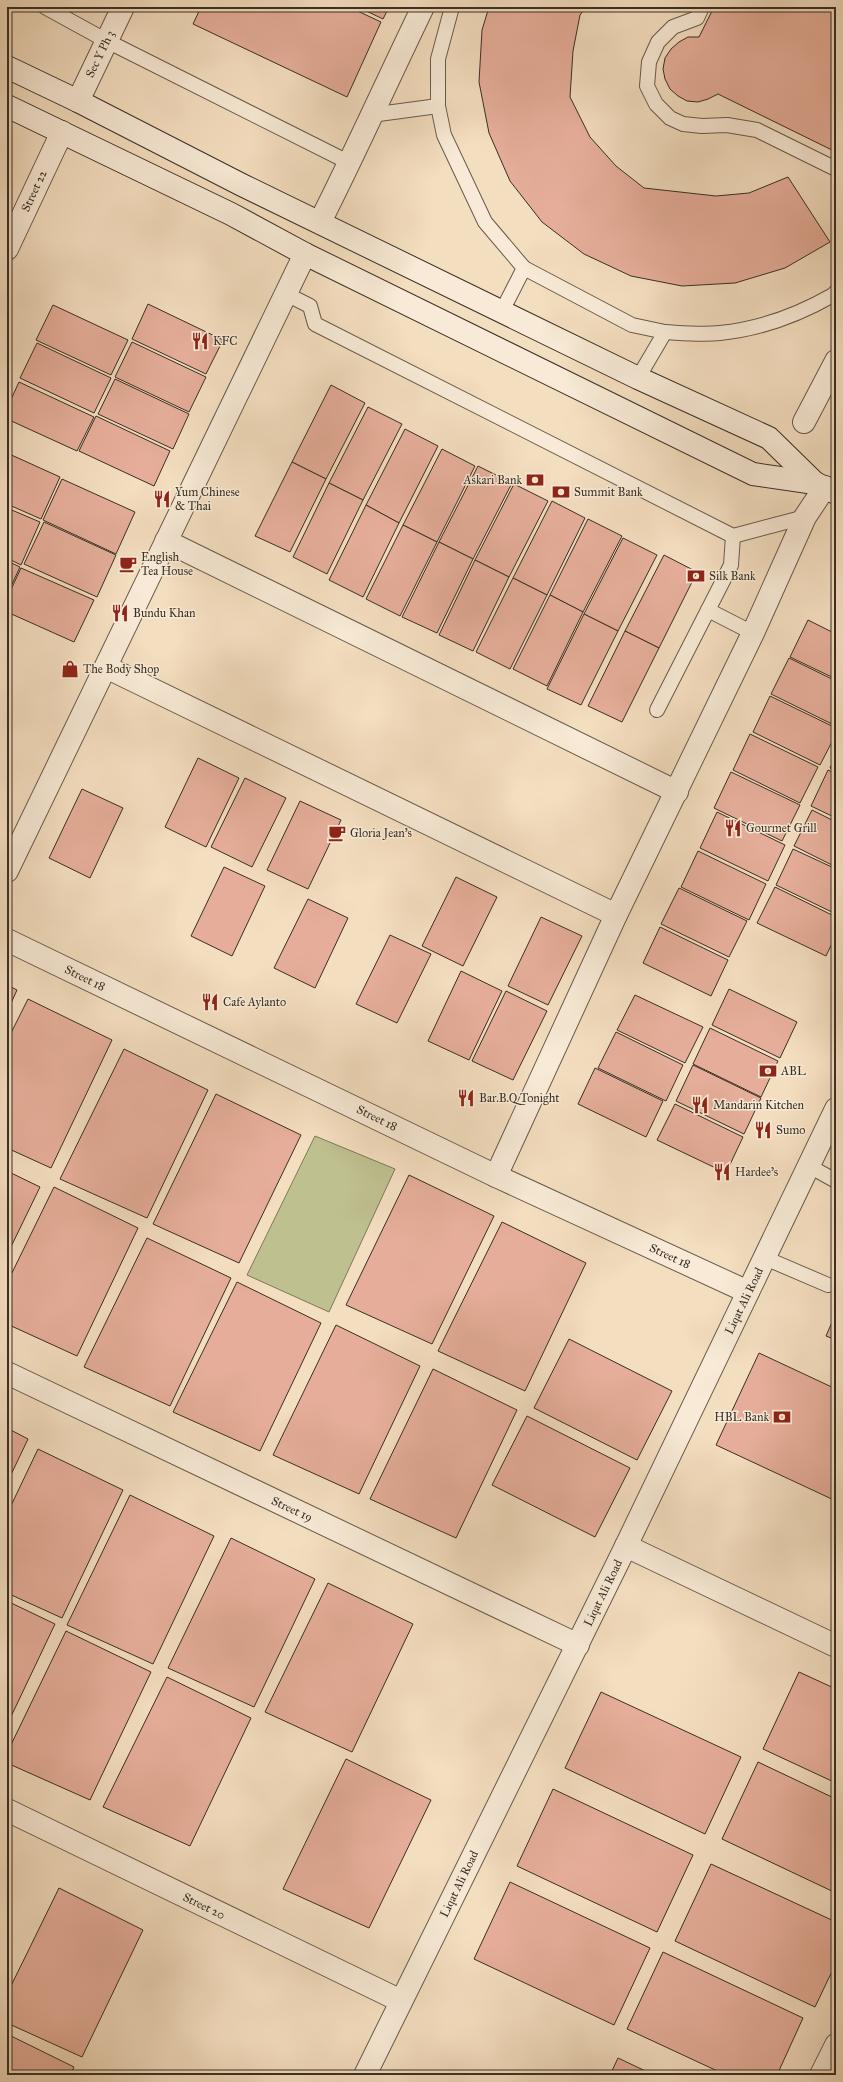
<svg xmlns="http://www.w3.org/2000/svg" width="843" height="2082" font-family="'IM FELL Great Primer',serif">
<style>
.green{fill:#bfc090;stroke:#7c785a}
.building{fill:#e6ae9a;stroke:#382f24}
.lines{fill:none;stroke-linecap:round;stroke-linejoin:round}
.service-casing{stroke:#675b4b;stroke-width:16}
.minor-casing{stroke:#675b4b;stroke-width:24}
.tertiary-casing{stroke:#675b4b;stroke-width:24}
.secondary-casing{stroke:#382f24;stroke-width:24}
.service{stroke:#f8ead6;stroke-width:14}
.minor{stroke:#f8ead6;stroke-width:22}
.tertiary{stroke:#f8ead6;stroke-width:22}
.secondary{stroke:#f8ead6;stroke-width:22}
.labels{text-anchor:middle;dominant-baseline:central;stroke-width:3;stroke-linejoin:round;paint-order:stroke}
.street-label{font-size:12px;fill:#382f24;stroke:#f8ead6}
.poi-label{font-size:12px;fill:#382f24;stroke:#f8ead6;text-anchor:start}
</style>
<rect width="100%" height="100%" fill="#f4dec0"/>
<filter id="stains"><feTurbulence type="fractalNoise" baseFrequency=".005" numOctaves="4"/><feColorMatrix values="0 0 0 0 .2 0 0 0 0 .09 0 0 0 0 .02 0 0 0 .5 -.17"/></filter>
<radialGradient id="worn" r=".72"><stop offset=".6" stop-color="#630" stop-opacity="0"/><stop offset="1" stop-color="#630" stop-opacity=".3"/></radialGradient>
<polygon class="green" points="315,1136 395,1169 329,1312 247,1275"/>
<g class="building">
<polygon points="201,7 349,7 381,22 347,97 193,24"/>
<polygon points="358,7 389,7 383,19"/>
<polygon points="489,7 586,7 580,15 573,51 570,97 590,137 616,166 644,188 716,196 749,193 788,177 830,242 785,268 735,283 682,286 631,276 584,254 542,222 510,181 489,133 479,82 482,30"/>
<polygon points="714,7 836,7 836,152 718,94 708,99 698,102 687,101 678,96 670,89 665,79 663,69 665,58 671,49 679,42 688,37 699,37"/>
<polygon points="148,304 223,340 206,374 132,339"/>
<polygon points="53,305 128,340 111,375 36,340"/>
<polygon points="132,342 206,377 189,412 115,377"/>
<polygon points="37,343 111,378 94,413 20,378"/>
<polygon points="115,379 189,414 173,449 98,414"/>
<polygon points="19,382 94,417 77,451 7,419 7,408"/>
<polygon points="331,385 365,403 326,479 292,462"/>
<polygon points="368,407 402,424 363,500 329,483"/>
<polygon points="96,416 170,451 154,486 79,451"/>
<polygon points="405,429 438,446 399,523 366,505"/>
<polygon points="442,449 475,466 437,542 403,525"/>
<polygon points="7,453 60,477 41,519 7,504"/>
<polygon points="292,462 326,479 290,552 255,536"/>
<polygon points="478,466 512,483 473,559 439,542"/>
<polygon points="62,479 135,512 116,554 43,520"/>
<polygon points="329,483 363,500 327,574 293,557"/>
<polygon points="514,484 548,501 509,577 475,560"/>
<polygon points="552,501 585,518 547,595 513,578"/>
<polygon points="366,505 399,523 363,597 329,580"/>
<polygon points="7,508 40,522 21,565 7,558"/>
<polygon points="588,519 622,536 583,612 550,595"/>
<polygon points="44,522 116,555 97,597 24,564"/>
<polygon points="403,525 437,542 400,616 366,599"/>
<polygon points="623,538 657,555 618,631 584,614"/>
<polygon points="439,542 473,559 437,633 402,617"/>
<polygon points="664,555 697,572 659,648 625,631"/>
<polygon points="475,560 509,577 473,651 439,635"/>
<polygon points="7,561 20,567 7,595"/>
<polygon points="21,568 94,600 74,642 7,612 7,598"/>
<polygon points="513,578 547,595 510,669 476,652"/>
<polygon points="550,595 583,612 547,686 513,669"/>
<polygon points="584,614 618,631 581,705 547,689"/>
<polygon points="808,620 836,634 836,679 790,657"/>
<polygon points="625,631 659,648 622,722 588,706"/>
<polygon points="789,658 836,681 836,726 771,694"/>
<polygon points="770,696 836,728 836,734 820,765 753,732"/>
<polygon points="750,734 818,767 800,803 733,770"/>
<polygon points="836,755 836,771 830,768"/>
<polygon points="198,758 239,778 206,847 165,827"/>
<polygon points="828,770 836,774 836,818 811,806"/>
<polygon points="731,772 800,805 782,841 714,808"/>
<polygon points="245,778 286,798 252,867 211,847"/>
<polygon points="82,789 123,808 90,878 49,858"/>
<polygon points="300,801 341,820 308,889 267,870"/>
<polygon points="812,810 836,822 836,867 794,846"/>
<polygon points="717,812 785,845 768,881 700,848"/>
<polygon points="793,849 836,869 836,914 776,885"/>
<polygon points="698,851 766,884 749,920 681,887"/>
<polygon points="224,867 265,886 232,956 191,936"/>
<polygon points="456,877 497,897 463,966 422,946"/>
<polygon points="775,887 836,917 836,935 826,956 757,923"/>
<polygon points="679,888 747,921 729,957 661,924"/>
<polygon points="308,899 348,918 315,988 274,968"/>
<polygon points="541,917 582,936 548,1005 508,986"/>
<polygon points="660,927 728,960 711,996 643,963"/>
<polygon points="390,935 431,954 397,1023 356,1004"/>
<polygon points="461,971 502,991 469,1060 428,1041"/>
<polygon points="7,985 17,990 7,1012"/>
<polygon points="729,989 797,1022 780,1058 712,1025"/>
<polygon points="506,991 547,1011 513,1080 472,1061"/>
<polygon points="635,995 703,1027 685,1063 617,1030"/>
<polygon points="28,999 112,1040 51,1168 7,1148 7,1041"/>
<polygon points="710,1028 778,1061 761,1097 693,1064"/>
<polygon points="616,1032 683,1065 666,1101 598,1068"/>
<polygon points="124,1049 208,1090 147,1218 60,1179"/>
<polygon points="693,1065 761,1098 744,1134 676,1101"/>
<polygon points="595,1068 663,1101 646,1137 578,1104"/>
<polygon points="216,1094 301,1135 239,1263 153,1224"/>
<polygon points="675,1104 743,1137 726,1173 657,1140"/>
<polygon points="7,1171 40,1187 7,1255"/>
<polygon points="409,1175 494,1216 432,1344 346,1305"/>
<polygon points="54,1187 138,1228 77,1356 7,1324 7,1283"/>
<polygon points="502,1222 586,1263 525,1391 438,1351"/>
<polygon points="147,1238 231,1278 170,1406 84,1367"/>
<polygon points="237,1282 321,1323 260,1451 173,1412"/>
<polygon points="836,1313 836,1340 826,1336"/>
<polygon points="336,1325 420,1366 359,1494 273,1455"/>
<polygon points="569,1339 672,1391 637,1460 534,1408"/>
<polygon points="759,1353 836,1389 836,1501 716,1445"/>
<polygon points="433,1369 517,1410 456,1538 370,1499"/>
<polygon points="527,1416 630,1468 595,1537 492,1485"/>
<polygon points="7,1428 28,1439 7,1483"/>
<polygon points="38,1449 123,1490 62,1618 7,1593 7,1514"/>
<polygon points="130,1495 214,1536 153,1664 67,1625"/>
<polygon points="231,1538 315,1579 254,1707 168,1668"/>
<polygon points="328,1583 413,1624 352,1752 265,1712"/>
<polygon points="7,1601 55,1624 7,1725"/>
<polygon points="66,1631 151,1672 90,1800 7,1763 7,1753"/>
<polygon points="799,1672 836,1689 836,1783 763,1749"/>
<polygon points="167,1677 251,1718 190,1846 103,1807"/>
<polygon points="601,1692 741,1757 705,1834 565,1768"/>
<polygon points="346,1759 431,1800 369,1928 283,1889"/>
<polygon points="758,1762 836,1799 836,1893 722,1839"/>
<polygon points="553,1789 693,1855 657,1932 517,1866"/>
<polygon points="711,1864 836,1922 836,1963 815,2007 675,1941"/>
<polygon points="510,1882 650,1948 614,2025 474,1959"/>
<polygon points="59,1888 143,1930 82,2057 7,2023 7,1994"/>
<polygon points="663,1952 803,2018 777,2075 726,2075 627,2029"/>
<polygon points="7,2034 74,2067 70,2075 7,2075"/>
<polygon points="618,2058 654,2075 610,2075"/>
</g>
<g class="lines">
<g class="service-casing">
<g id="service">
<polyline points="45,7 107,41 350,163"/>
<polyline points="452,7 438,59 438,106 444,135 485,222 524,268 502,311"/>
<polyline points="702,7 697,18 673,27 658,42 649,62 647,86 656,104 670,118 683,124 702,126 727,125 757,130 836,169"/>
<polyline points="371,115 438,106"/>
<polyline points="524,268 632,325 665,332"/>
<polyline points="284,293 310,306 315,324 733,536 805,517"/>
<path d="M 638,378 L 665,332 C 683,333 702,335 720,333 C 760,329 798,315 833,295 L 836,292"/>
<polyline points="708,610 753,633"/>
<polyline points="657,710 731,565 733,536"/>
<polyline points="809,1166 836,1181"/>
<polyline points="765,1258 828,1285"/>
</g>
</g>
<g class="minor-casing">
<g id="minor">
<polyline points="78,101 123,7"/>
<path d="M 320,222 C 356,151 388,79 423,7"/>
<polyline points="7,249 62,132"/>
<polyline points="804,422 836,361"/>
<polyline points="166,541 677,792"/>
<polyline points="106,667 616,915"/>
<polyline points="7,871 305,254"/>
<polyline points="7,940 496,1176 748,1292"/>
<polyline points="496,1176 616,915 753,633 805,517 825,487"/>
<polyline points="7,1373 578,1645"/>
<polyline points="626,1546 836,1646"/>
<polyline points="7,1810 401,2001"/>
<polyline points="821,2075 836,2045"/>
</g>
</g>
<g class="tertiary-casing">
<polyline id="tertiary" points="365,2075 626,1546 836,1109"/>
</g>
<g class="secondary-casing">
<g id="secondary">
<polyline points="7,67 78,101 242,185 638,378 769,438 815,483"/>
<polyline points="7,106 231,214 305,254 753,474 815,483 836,493"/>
</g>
</g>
<use href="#service" class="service"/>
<use href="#minor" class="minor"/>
<use href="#tertiary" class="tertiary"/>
<use href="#secondary" class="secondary"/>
</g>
<defs>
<g id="restaurant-bare" transform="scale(1.38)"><path d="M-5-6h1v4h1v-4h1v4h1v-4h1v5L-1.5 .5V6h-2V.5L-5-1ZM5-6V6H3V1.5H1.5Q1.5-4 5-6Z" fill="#8f2418" stroke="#f8ead6" stroke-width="2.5" paint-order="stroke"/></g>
<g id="bank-bare" transform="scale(1.38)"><path d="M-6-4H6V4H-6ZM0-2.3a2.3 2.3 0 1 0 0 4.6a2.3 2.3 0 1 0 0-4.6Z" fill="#8f2418" stroke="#f8ead6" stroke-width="2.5" paint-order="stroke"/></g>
<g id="cafe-bare" transform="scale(1.38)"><path d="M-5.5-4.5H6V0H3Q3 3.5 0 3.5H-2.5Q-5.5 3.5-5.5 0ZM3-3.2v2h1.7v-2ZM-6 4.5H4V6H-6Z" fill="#8f2418" stroke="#f8ead6" stroke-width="2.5" paint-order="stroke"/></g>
<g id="shop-bare" transform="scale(1.38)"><path d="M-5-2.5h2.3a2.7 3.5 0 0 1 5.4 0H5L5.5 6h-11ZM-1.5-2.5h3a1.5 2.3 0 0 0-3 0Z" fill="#8f2418" stroke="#f8ead6" stroke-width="2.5" paint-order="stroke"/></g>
</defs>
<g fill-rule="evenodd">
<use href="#restaurant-bare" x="200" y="341"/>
<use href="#bank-bare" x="535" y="480"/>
<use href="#bank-bare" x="561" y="492"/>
<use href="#restaurant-bare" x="162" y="499"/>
<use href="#cafe-bare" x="128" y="564"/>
<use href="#bank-bare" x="696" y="576"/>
<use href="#restaurant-bare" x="120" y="613"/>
<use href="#shop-bare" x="70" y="669"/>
<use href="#restaurant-bare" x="733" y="828"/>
<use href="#cafe-bare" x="337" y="833"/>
<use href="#restaurant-bare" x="210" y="1002"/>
<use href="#bank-bare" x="768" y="1071"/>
<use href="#restaurant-bare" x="466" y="1098"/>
<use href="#restaurant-bare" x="700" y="1105"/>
<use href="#restaurant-bare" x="763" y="1130"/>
<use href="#restaurant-bare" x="722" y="1172"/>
<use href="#bank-bare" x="782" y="1417"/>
</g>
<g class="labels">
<g class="street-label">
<text transform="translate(100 54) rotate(-64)">Sec Y Ph 3</text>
<text transform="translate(34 191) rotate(-65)">Street 22</text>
<text transform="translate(85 978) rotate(26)">Street 18</text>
<text transform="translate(377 1118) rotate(26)">Street 18</text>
<text transform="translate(670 1256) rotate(25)">Street 18</text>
<text transform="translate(744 1301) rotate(-64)">Liqat Ali Road</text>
<text transform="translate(292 1509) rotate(25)">Street 19</text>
<text transform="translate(603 1593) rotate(-64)">Liqat Ali Road</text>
<text transform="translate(459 1884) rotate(-64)">Liqat Ali Road</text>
<text transform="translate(204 1906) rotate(26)">Street 20</text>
</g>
<g class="poi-label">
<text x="213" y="341">KFC</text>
<text x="522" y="480" text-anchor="end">Askari Bank</text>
<text x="175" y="492">Yum Chinese<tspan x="175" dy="14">&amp; Thai</tspan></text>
<text x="574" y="492">Summit Bank</text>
<text x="141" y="557">English<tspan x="141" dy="14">Tea House</tspan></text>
<text x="709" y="576">Silk Bank</text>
<text x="133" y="613">Bundu Khan</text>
<text x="83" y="669">The Body Shop</text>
<text x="746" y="828">Gourmet Grill</text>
<text x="350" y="833">Gloria Jean's</text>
<text x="223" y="1002">Cafe Aylanto</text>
<text x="781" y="1071">ABL</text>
<text x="479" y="1098">Bar.B.Q Tonight</text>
<text x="713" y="1105">Mandarin Kitchen</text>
<text x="776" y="1130">Sumo</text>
<text x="735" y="1172">Hardee's</text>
<text x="769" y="1417" text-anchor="end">HBL Bank</text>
</g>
</g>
<rect width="843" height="2082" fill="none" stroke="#f4dec0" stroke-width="24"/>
<rect x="8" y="8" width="827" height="2066" fill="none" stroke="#382f24" stroke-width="2"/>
<rect x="12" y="12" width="819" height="2058" fill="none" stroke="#382f24"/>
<rect width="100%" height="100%" filter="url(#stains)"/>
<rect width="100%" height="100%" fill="url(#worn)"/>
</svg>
